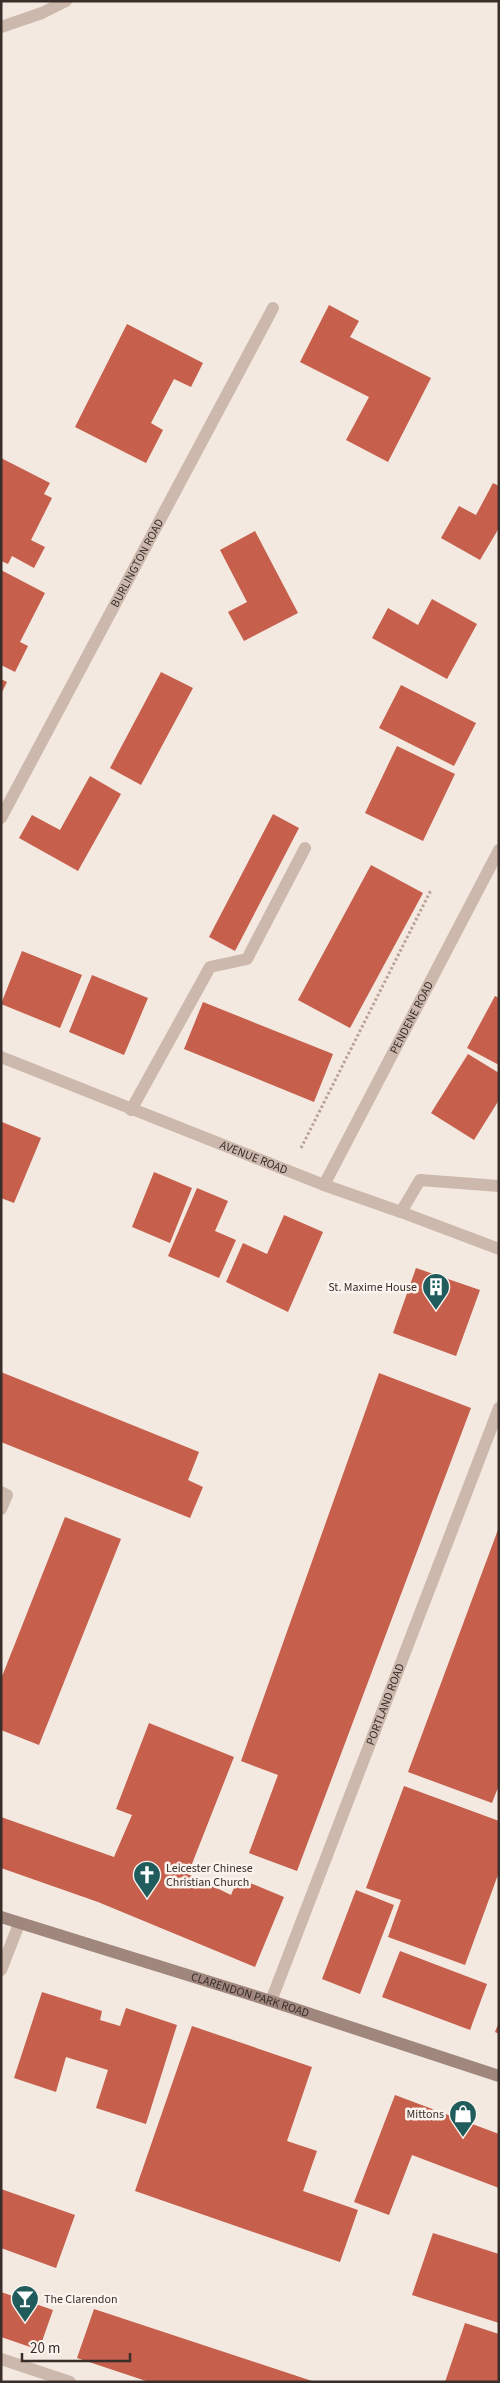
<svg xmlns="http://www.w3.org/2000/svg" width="500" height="2383" viewBox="0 0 500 2383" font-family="'Source Sans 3',sans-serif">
  <rect width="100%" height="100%" fill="#f3e9e0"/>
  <g fill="#c65f4b">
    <path d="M 329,305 L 359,321 L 350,337 L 431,378 L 388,462 L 346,440 L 369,397 L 300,362 Z"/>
    <path d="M 127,324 L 203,363 L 191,387 L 174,379 L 151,423 L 163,430 L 146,463 L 75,427 Z"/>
    <path d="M 1,458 L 50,483 L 44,494 L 52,498 L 31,540 L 45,547 L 34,568 L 12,556 L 8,564 L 1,561 Z"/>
    <path d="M 493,483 L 499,486 L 499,528 L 480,560 L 441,538 L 459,506 L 476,515 Z"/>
    <path d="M 255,531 L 298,613 L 244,641 L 228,612 L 247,602 L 220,550 Z"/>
    <path d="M 1,570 L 45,593 L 20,642 L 28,646 L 15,672 L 1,665 Z"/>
    <path d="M 432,599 L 477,624 L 447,679 L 372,638 L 388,608 L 418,625 Z"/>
    <path d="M 161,672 L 193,688 L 141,785 L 110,768 Z"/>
    <path d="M 1,679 L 7,682 L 1,694 Z"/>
    <path d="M 401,685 L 476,723 L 454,766 L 379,728 Z"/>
    <path d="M 397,746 L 455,774 L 423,841 L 365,813 Z"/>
    <path d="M 90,776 L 121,794 L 78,871 L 19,838 L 32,815 L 60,830 Z"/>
    <path d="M 273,814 L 299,828 L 235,951 L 209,937 Z"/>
    <path d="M 371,865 L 423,893 L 350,1028 L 298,1000 Z"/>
    <path d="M 22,951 L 82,975 L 60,1028 L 1,1004 Z"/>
    <path d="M 92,975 L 148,998 L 124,1055 L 69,1032 Z"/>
    <path d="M 495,996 L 499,998 L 499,1065 L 467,1048 Z"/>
    <path d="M 203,1002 L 333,1054 L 314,1102 L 184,1049 Z"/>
    <path d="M 468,1054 L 499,1073 L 499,1100 L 474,1140 L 431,1113 Z"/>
    <path d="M 2,1122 L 41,1138 L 14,1203 L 1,1198 Z"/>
    <path d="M 154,1172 L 192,1188 L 170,1243 L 132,1227 Z"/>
    <path d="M 197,1188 L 228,1201 L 215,1231 L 236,1240 L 219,1278 L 168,1256 Z"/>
    <path d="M 284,1215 L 323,1232 L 288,1312 L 226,1282 L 243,1243 L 267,1254 Z"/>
    <path d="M 416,1268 L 480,1290 L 456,1356 L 393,1333 Z"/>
    <path d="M 1,1372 L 199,1452 L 188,1480 L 203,1487 L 190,1518 L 1,1442 Z"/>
    <path d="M 379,1373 L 471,1408 L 297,1871 L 249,1853 L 278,1775 L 241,1761 Z"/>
    <path d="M 65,1517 L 121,1539 L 39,1745 L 1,1730 L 1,1679 Z"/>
    <path d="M 499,1527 L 499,1785 L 492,1803 L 408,1772 Z"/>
    <path d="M 149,1723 L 234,1757 L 188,1874 L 231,1895 L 238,1878 L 284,1897 L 255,1967 L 98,1902 L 1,1868 L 1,1817 L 114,1857 L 132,1815 L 116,1809 Z"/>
    <path d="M 404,1786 L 499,1821 L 499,1872 L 465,1965 L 388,1937 L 401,1900 L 366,1888 Z"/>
    <path d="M 356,1890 L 394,1905 L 360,1994 L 322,1979 Z"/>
    <path d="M 400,1951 L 487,1984 L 470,2030 L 382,1997 Z"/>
    <path d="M 42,1992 L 102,2011 L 100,2020 L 120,2026 L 126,2008 L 177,2025 L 146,2124 L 96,2108 L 108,2070 L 66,2057 L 56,2092 L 14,2078 Z"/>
    <path d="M 499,2022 L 499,2034 L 495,2032 Z"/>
    <path d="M 192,2026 L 312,2067 L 287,2141 L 317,2151 L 303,2191 L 358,2210 L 340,2262 L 135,2191 Z"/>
    <path d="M 395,2095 L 499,2134 L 499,2188 L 412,2155 L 389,2215 L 354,2202 Z"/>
    <path d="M 1,2189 L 75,2215 L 56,2268 L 1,2248 Z"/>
    <path d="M 433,2233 L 499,2254 L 499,2323 L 412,2295 Z"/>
    <path d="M 1,2292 L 53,2310 L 39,2350 L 1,2337 Z"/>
    <path d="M 94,2309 L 312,2381 L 312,2382 L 149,2382 L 77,2358 Z"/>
    <path d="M 465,2323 L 499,2334 L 499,2382 L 445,2382 Z"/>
  </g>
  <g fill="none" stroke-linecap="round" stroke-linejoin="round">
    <path stroke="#b8a296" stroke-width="3" stroke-dasharray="2.5 2.5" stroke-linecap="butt" d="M 301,1148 L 431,890"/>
    <path stroke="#ccb8ac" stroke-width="12" d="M 131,1110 L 210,967 L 247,959 L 305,848"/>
    <g stroke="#ccb8ac" stroke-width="12">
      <path d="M 1,27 L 42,13 L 66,1"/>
      <path id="s1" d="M 1,818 L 273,308"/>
      <path id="s2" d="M 1,1057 L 324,1185 L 401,1212 L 420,1180 L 499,1186"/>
      <path id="s3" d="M 324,1185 L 499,850"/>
      <path d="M 401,1212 L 499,1249"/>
      <path d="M 1,1492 L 7,1495 L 1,1509"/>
      <path d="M 1,1970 L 19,1924"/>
      <path id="s4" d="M 271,2001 L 499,1408"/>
      <path d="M 1,2359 L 70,2382"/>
    </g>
    <path stroke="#a0877d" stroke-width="12" id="s5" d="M 1,1917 L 271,2001 L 499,2076"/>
  </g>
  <defs>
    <symbol id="building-pin" viewBox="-11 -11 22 30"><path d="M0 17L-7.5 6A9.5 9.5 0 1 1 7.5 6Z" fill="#1f5c5b" stroke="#fbf3ed"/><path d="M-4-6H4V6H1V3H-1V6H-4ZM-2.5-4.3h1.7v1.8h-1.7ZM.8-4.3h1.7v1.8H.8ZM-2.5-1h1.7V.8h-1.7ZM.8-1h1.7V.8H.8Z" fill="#fff"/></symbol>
    <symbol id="church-pin" viewBox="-11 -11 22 30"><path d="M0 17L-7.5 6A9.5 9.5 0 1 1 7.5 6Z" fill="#1f5c5b" stroke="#fbf3ed"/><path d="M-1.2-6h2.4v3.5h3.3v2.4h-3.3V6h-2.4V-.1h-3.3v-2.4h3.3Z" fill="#fff"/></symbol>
    <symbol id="shop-pin" viewBox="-11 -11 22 30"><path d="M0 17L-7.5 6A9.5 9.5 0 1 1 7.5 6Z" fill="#1f5c5b" stroke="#fbf3ed"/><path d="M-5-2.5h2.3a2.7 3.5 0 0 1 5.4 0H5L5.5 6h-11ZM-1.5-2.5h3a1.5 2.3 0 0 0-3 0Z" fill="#fff"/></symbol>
    <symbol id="bar-pin" viewBox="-11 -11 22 30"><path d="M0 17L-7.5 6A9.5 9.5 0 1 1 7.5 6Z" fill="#1f5c5b" stroke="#fbf3ed"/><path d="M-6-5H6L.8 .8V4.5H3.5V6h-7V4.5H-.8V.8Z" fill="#fff"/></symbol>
  </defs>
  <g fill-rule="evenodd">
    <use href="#building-pin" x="420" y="1271" width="32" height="43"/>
    <use href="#church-pin" x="131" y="1859" width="32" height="43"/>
    <use href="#shop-pin" x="447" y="2098" width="32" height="43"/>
    <use href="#bar-pin" x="9" y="2283" width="32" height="43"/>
  </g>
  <g text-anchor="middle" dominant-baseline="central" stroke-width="5" stroke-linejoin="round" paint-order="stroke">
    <g font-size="12" fill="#3a2e2b" stroke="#fbf3ed">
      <text stroke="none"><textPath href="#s1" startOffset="289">BURLINGTON ROAD</textPath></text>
      <text stroke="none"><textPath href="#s3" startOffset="189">PENDENE ROAD</textPath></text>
      <text stroke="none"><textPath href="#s2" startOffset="272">AVENUE ROAD</textPath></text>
      <text stroke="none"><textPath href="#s4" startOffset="318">PORTLAND ROAD</textPath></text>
      <text stroke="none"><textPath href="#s5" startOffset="261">CLARENDON PARK ROAD</textPath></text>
    </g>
    <g font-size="12" fill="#3a2e2b" stroke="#fbf3ed" text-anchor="end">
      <text x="417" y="1287">St. Maxime House</text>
      <text x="166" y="1868" text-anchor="start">Leicester Chinese<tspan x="166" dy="14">Christian Church</tspan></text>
      <text x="444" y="2114">Mittons</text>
      <text x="44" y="2299" text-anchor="start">The Clarendon</text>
    </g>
  </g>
  <rect width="500" height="2383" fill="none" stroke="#3a2e2b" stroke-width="5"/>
  <path d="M22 2353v8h108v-8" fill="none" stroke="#3a2e2b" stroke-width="2.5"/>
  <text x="30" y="2353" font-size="15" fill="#3a2e2b" stroke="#fbf3ed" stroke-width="4" paint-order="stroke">20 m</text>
</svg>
